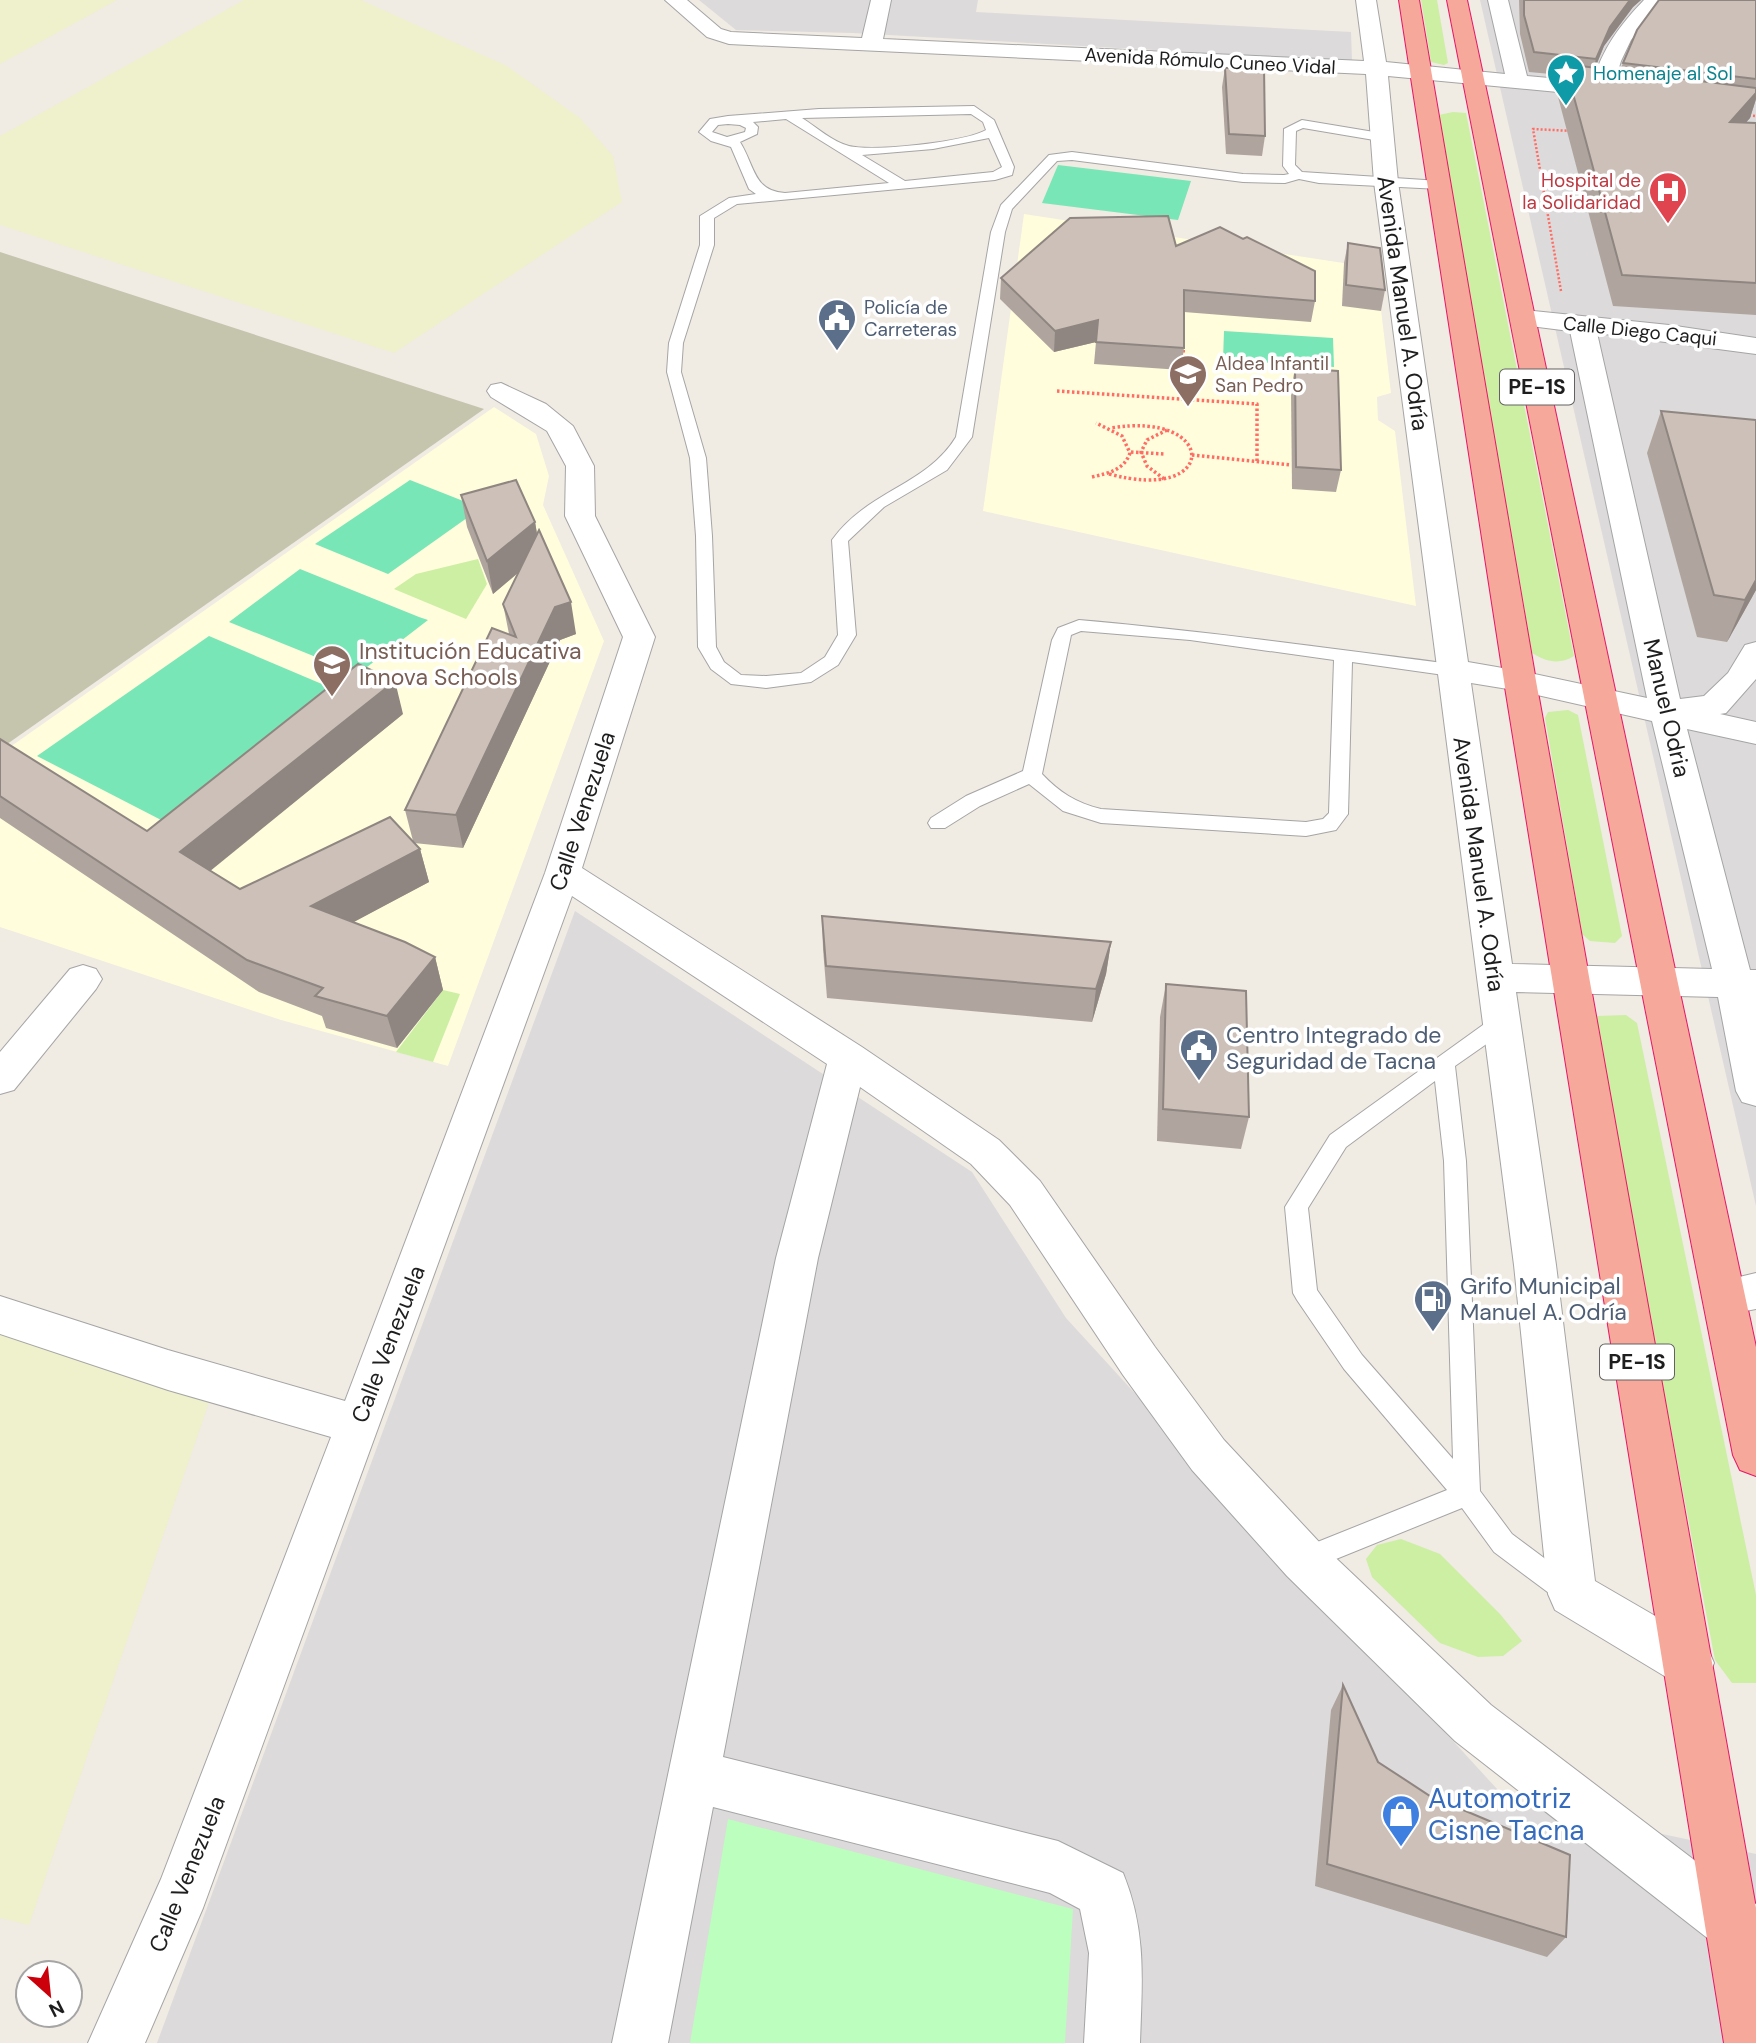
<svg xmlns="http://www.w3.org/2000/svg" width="1756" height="2043" viewBox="0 0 1756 2043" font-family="'DM Sans',sans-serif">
  <rect width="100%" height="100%" fill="#f0ebe3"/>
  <g fill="#dcdadb">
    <path d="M 699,0 L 978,0 L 976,12 L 1351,32 L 1352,61 L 853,33 L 736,30 Z"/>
    <path d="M 1480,0 L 1756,0 L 1756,1206 Z"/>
    <path d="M 575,911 L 972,1172 L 1066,1318 L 1508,1801 L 1756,1854 L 1756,2043 L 157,2043 Z"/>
  </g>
  <g fill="#fffddc">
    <path d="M 1024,214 L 1376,268 L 1391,393 L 1377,397 L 1378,420 L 1395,431 L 1416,606 L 983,511 Z"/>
    <path d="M 494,407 L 536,434 L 549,476 L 543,505 L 604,641 L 448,1066 L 281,1020 L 0,927 L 0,754 Z"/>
  </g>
  <path fill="#c5c4ad" d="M 0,252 L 484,409 L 0,749 Z"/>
  <g fill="#eff0cc">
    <path d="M 0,0 L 117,0 L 0,64 Z"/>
    <path d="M 244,0 L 361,0 L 507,66 L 580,118 L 613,156 L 622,202 L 394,353 L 0,225 L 0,136 Z"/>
    <path d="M 0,1322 L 213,1391 L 29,1925 L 0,1918 Z"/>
  </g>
  <g fill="#ccefa4">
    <path d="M 1421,0 L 1437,0 L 1448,63 L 1444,65 L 1431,62 Z"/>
    <path d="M 1453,112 L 1466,113 L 1574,656 C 1559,665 1547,662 1532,653 L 1439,115 Z"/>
    <path d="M 478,559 L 487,584 L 466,619 L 394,589 L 416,574 Z"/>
    <path d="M 1568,710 L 1578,715 L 1622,936 L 1615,943 L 1590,941 L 1582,934 L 1545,718 L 1548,712 Z"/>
    <path d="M 443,990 L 460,994 L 433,1062 L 396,1052 Z"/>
    <path d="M 1626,1015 L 1637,1023 L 1756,1595 L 1756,1683 L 1732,1683 L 1715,1660 L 1593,1020 L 1597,1016 Z"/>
    <path d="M 1401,1539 L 1440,1554 L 1500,1614 L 1522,1641 L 1503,1656 L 1478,1657 L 1440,1643 L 1372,1577 L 1366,1559 L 1377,1545 Z"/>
  </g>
  <path fill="#bbfebd" d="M 728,1819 L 1073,1909 L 1065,2043 L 690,2043 Z"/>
  <g fill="#79e6b7">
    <path d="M 1058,165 L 1191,181 L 1178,220 L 1042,203 Z"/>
    <path d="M 1224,331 L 1333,338 L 1334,367 L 1223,360 Z"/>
    <path d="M 410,480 L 481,508 L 388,574 L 315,544 Z"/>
    <path d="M 300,569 L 419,617 L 428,620 L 358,674 L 229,622 Z"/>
    <path d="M 209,636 L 336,690 L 165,822 L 37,756 Z"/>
  </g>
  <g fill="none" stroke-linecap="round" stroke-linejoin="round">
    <defs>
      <g id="service">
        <path d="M 974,106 L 994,120 L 1014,167 L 1012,175 L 995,180 L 737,204 L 714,218 L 714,245 L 683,343 L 681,372 L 706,458 L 712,536 L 716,647 L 724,662 L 741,675 L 766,676 L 801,673 L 825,657 L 838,635 L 832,540 C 868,490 926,486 956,437 L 991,232 L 1001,205 L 1049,155 L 1072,152 L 1243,174 L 1284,175 L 1289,174 L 1283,166 L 1284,129 L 1302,120 L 1380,133 L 1386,137 L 1380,141 L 1303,128 L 1296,131 L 1295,165 L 1302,172 L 1440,181 L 1446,185 L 1440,189 L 1319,183 L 1299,179 L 1285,183 L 1243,182 L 1072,160 L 1057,161 L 1012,209 L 1005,232 L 972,437 L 947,470 L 884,507 L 848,541 L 856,635 L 838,665 L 811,682 L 766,688 L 731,684 L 711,669 L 698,647 L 696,536 L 690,458 L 667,372 L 669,343 L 700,245 L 700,216 L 729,198 L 756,194 L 749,189 L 731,147 L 711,141 L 699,132 L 710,119 L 728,116 L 819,109 ZM 971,114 L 983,122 L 986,130 C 965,142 873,152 849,146 C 833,142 816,127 802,118 ZM 786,119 L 889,183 L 785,193 C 753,191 755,166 740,142 L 757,134 L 758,127 L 753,122 ZM 728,124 L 740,125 L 746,128 L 745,132 L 727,137 L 712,132 L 718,125 ZM 989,138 L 1002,167 L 993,172 L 905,181 L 862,155 L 933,149 Z"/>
        <path d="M 1079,620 C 1204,631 1327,648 1451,664 L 1460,670 L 1451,676 L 1352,662 L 1348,814 L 1336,830 L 1306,836 L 1101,823 L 1063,811 L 1029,784 L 980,806 L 945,828 L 931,828 L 928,823 L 931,818 L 966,796 L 1023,771 L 1052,640 L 1058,628 ZM 1081,631 L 1190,640 L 1334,660 L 1329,813 L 1323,819 L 1306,822 L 1101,809 C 1076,803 1059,792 1042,774 L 1070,640 L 1071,635 Z"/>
        <path d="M 1501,1015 L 1508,1017 L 1512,1023 L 1508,1029 L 1455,1066 L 1466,1161 L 1480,1491 L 1512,1534 L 1579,1584 L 1583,1593 L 1579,1602 L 1570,1606 L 1561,1602 L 1494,1552 L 1462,1508 L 1304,1572 L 1295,1569 L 1291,1560 L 1295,1551 L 1447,1490 L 1344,1369 L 1297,1300 L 1293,1293 L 1285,1207 L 1330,1135 L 1494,1017 ZM 1435,1081 L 1444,1161 L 1453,1459 L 1362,1355 L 1317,1290 L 1308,1208 L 1346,1147 Z"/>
      </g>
      <g id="minor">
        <path d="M 665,0 L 687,0 L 721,29 L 731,32 L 862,38 L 871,0 L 891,0 L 883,39 L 1364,61 L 1356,0 L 1376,0 L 1386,62 L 1505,74 L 1488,0 L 1508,0 L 1527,76 L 1593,82 C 1602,49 1620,25 1644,0 L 1665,0 L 1631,40 L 1621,61 L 1614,84 L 1621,90 L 1618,95 L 1610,97 L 1388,76 L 1398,182 L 1468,662 L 1520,671 L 1647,698 L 1570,331 L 1514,324 L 1510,318 L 1514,312 L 1523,310 L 1669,325 L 1756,338 L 1756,354 L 1597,333 L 1680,699 L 1704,696 L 1728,673 L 1745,645 L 1756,642 L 1756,679 L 1726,713 L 1720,714 L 1756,722 L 1756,744 L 1687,729 L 1750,970 L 1756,970 L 1756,1106 L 1742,1102 L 1736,1091 L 1718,997 L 1516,992 L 1556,1265 L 1595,1581 L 1707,1646 L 1714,1663 L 1707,1680 L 1689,1687 L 1671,1680 L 1555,1610 L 1548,1594 L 1514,1265 L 1438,674 L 1435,670 L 1437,667 L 1374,182 L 1366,74 L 729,44 L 707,37 ZM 1471,683 L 1520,691 L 1652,721 L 1712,969 L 1512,964 Z"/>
        <path d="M 501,383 L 546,404 L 573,426 L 594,466 L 595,516 L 655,637 L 582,868 L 862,1047 L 999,1140 L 1040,1181 L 1155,1347 L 1224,1440 L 1321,1544 L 1491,1705 L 1748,1901 L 1756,1904 L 1756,1958 L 1715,1944 L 1455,1741 L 1287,1576 L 1192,1470 L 1123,1375 L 1010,1205 L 971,1164 L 860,1087 L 818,1258 L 723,1757 L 1058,1841 L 1123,1873 C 1147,1932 1142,1981 1140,2043 L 1084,2043 L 1089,1953 L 1080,1909 L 1050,1893 L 713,1807 L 668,2043 L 612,2043 L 776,1258 L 827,1064 L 572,896 L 203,1908 L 145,2043 L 88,2043 L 161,1879 L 331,1437 L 168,1390 L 0,1334 L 0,1296 L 168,1350 L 345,1401 L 545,873 L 623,637 L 565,516 L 566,466 L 547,431 L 491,397 L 487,391 L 491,385 Z"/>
        <path d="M 83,965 L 96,969 L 102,979 L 96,989 L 14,1090 L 0,1094 L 0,1052 L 70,969 Z"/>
        <path d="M 1756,1273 L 1756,1309 L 1725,1315 L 1710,1310 L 1703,1297 L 1710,1284 Z"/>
      </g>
      <g id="trunk">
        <path d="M 1399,0 L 1419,0 L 1536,681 L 1756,1908 L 1756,2043 L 1724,2043 L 1504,681 Z"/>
        <path d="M 1447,0 L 1467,0 L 1756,1347 L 1756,1476 L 1740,1470 L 1733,1455 Z"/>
      </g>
    </defs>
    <use href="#service" stroke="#a5a5a5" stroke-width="2"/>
    <use href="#minor" stroke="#a5a5a5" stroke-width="2"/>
    <use href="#trunk" stroke="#e81567" stroke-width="2"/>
    <g stroke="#ff6d64" stroke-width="2.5" stroke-dasharray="2 2" stroke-linecap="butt">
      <path d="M 1745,115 L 1756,116"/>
      <path d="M 1561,291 L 1533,129 L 1573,131"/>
      <path d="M 1182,309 L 1183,337"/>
    </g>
    <g stroke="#ff6d64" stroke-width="3.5" stroke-dasharray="2.5 2.5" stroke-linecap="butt">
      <path d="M 1183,335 L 1184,399"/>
      <path d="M 1057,391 L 1257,404 L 1257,462"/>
      <path d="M 1131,452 L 1164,454"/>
      <path d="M 1192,455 L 1291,465"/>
      <path d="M 1109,474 C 1220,504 1218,410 1111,428"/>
      <path d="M 1092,477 C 1109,473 1124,470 1130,453 L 1122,436 L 1096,423"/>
      <path d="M 1164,479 L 1147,466 L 1141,452 L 1147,440 L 1167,430"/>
    </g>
    <use href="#service" fill="#fff" fill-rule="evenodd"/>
    <use href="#minor" fill="#fff" fill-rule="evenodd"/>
    <use href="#trunk" fill="#f6a89a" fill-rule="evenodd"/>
  </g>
  <g fill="#afa59e">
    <path d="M 1519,0 L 1641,0 L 1633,7 L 1604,46 L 1595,68 L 1620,71 L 1623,63 L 1756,0 L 1756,99 L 1750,118 L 1745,123 L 1756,123 L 1756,315 L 1613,306 L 1557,93 L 1562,75 L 1529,72 L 1520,34 Z"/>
    <path d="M 1225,68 L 1265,136 L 1262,156 L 1226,154 L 1222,87 Z"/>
    <path d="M 1348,243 L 1385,290 L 1381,311 L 1342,306 L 1344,263 Z"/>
    <path d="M 1176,246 L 1315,301 L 1311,322 L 1184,312 L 1184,348 L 1181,370 L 1094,364 L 1096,342 L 1054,352 L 1000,299 L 1001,278 Z"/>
    <path d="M 1295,368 L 1341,470 L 1336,492 L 1292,489 L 1291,390 Z"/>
    <path d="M 1661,411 L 1756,420 L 1756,590 L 1727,642 L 1697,637 L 1647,453 Z"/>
    <path d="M 461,495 L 535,522 L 537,533 L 576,634 L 560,640 L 463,848 L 414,843 L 420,849 L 429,882 L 353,922 L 435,957 L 443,990 L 397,1048 L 326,1028 L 322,1016 L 259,992 L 0,818 L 0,739 L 147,831 L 403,714 L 210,870 L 240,889 L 413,841 L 405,810 L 509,634 L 503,604 L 518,573 L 493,594 L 467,527 Z"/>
    <path d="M 822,916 L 1111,942 L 1106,974 L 1092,1022 L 827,998 L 823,949 Z"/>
    <path d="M 1166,984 L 1249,1117 L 1241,1149 L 1157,1141 L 1160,1017 Z"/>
    <path d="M 1343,1685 L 1378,1762 L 1430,1796 L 1566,1937 L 1547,1957 L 1315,1886 L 1331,1710 Z"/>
  </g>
  <g fill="#8f8681">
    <path d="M 1630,0 L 1641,0 L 1633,7 L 1604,46 L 1591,78 L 1596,59 L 1610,27 Z"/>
    <path d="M 1756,93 L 1756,99 L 1750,118 L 1720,152 L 1730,122 Z"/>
    <path d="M 1098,320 L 1096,342 L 1054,352 L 1055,331 Z"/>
    <path d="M 535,522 L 540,554 L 493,594 L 487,561 Z"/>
    <path d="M 1756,580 L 1756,590 L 1727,642 L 1745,600 Z"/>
    <path d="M 571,602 L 576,634 L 560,640 L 463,848 L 456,815 L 555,607 Z"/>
    <path d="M 395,681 L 403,714 L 193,885 L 180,852 Z"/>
    <path d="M 420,849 L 429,882 L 322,939 L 311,906 Z"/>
    <path d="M 1111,942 L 1106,974 L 1092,1022 L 1096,989 Z"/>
    <path d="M 435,957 L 443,990 L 397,1048 L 387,1016 Z"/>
  </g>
  <g fill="#ccc0b8" stroke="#8f8681" stroke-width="2">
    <path d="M 1524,0 L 1630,0 L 1610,27 L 1596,59 L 1534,52 L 1524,15 Z"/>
    <path d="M 1659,0 L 1756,0 L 1756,79 L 1623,63 L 1637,30 Z"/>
    <path d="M 1565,64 L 1756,88 L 1756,93 L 1730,122 L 1756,123 L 1756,283 L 1622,275 Z"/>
    <path d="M 1264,67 L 1265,136 L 1229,134 L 1225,68 Z"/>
    <path d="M 1168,216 L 1176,246 L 1220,227 L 1243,239 L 1247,237 L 1315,271 L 1315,301 L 1184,290 L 1184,348 L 1096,342 L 1098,320 L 1055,331 L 1001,278 L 1070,218 Z"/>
    <path d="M 1348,243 L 1380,248 L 1385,290 L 1346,285 Z"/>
    <path d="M 1295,368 L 1338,371 L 1341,470 L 1296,467 Z"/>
    <path d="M 1661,411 L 1756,420 L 1756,580 L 1745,600 L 1714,595 Z"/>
    <path d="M 516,480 L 535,522 L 487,561 L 461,495 Z"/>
    <path d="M 539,530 L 571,602 L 555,607 L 456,815 L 405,810 L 492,628 L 516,637 L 503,604 Z"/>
    <path d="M 358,664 L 395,681 L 180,852 L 240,889 L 390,817 L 420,849 L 311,906 L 405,942 L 435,957 L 387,1016 L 315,996 L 323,988 L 247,960 L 0,796 L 0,739 L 147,831 Z"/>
    <path d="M 822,916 L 1111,942 L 1096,989 L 826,966 Z"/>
    <path d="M 1166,984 L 1246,991 L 1249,1117 L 1163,1109 Z"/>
    <path d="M 1343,1685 L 1378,1762 L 1430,1796 L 1570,1855 L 1566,1937 L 1327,1864 Z"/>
  </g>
  <defs>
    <symbol id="sight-pin" viewBox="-11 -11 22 30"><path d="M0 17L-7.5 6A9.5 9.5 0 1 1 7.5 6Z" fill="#0f9aa8" stroke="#fff"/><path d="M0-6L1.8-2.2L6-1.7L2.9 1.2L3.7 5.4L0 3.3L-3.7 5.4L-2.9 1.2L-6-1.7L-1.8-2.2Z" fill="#fff"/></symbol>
    <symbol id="hospital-pin" viewBox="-11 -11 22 30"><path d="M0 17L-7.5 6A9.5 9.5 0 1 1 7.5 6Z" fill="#e0444e" stroke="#fff"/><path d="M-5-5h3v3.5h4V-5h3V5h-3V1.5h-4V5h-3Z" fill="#fff"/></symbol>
    <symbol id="civic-pin" viewBox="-11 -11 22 30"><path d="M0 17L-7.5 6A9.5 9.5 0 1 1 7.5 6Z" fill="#5c6f8a" stroke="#fff"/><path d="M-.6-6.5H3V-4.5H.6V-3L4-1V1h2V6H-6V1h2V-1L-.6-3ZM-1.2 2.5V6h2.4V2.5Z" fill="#fff"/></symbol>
    <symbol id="school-pin" viewBox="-11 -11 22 30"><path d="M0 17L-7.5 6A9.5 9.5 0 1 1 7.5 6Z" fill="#8d6e63" stroke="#fff"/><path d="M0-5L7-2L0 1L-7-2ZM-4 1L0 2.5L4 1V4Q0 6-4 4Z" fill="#fff"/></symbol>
    <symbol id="fuel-pin" viewBox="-11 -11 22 30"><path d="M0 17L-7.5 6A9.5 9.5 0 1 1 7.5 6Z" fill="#5c6f8a" stroke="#fff"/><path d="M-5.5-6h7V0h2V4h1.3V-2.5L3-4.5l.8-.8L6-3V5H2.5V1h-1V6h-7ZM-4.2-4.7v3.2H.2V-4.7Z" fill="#fff"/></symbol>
    <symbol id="shop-pin" viewBox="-11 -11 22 30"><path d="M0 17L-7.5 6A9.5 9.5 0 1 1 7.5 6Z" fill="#3f7fe0" stroke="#fff"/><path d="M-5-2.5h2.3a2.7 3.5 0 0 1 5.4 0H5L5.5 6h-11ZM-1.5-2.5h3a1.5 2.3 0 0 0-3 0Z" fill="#fff"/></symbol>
  </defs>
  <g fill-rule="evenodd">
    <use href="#sight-pin" x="1544" y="51" width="44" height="60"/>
    <use href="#hospital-pin" x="1646" y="169" width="44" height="60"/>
    <use href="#civic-pin" x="815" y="296" width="44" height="60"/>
    <use href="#school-pin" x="1166" y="352" width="44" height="60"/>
    <use href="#school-pin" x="310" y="642" width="44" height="60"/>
    <use href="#civic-pin" x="1177" y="1026" width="44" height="60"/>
    <use href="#fuel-pin" x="1411" y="1277" width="44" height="60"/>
    <use href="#shop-pin" x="1379" y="1792" width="44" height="60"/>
  </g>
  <g text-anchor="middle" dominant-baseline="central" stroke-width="7" stroke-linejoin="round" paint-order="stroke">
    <g font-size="19" fill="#1e1e1e" stroke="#fff">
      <text transform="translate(1210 61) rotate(3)">Avenida Rómulo Cuneo Vidal</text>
      <text transform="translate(1640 331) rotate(6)">Calle Diego Caqui</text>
    </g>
    <g font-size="19" fill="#0d838f" stroke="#fff" text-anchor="start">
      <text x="1593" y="73">Homenaje al Sol</text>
    </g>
    <g font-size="19" fill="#be3a42" stroke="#fff" text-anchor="end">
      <text x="1641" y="180">Hospital de<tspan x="1641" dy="22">la Solidaridad</tspan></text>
    </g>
    <g font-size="19" fill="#4e5e75" stroke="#fff" text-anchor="start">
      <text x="864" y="307">Policía de<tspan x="864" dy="22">Carreteras</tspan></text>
    </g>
    <g font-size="19" fill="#785e54" stroke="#fff" text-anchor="start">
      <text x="1215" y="363">Aldea Infantil<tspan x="1215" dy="22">San Pedro</tspan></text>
    </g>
    <g fill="#fff" stroke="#626262" stroke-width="2">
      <rect x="1500" y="369.5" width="74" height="35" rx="5"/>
      <rect x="1600" y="1344.5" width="74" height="35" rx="5"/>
    </g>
    <g font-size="21" font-weight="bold" fill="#1e1e1e">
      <text x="1537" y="387">PE-1S</text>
      <text x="1637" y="1362">PE-1S</text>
    </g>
    <g font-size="23" fill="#1e1e1e" stroke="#fff">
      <text transform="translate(1403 303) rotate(82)">Avenida Manuel A. Odría</text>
      <text transform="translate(1667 708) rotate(77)">Manuel Odria</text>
      <text transform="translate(582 811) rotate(-72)">Calle Venezuela</text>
      <text transform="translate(1479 864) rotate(82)">Avenida Manuel A. Odría</text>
      <text transform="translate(388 1344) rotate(-69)">Calle Venezuela</text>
      <text transform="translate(187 1874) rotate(-68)">Calle Venezuela</text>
    </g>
    <g font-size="23" fill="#785e54" stroke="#fff" text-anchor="start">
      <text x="359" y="651">Institución Educativa<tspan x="359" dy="26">Innova Schools</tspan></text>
    </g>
    <g font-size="23" fill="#4e5e75" stroke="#fff" text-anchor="start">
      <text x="1226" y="1035">Centro Integrado de<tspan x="1226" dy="26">Seguridad de Tacna</tspan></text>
      <text x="1460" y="1286">Grifo Municipal<tspan x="1460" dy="26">Manuel A. Odría</tspan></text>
    </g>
    <g font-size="28" fill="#366cbe" stroke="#fff" text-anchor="start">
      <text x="1428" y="1798">Automotriz<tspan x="1428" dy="32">Cisne Tacna</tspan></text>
    </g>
  </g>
  <g transform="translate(49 1994) rotate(153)"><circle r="33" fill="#ffffff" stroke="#a5a5a5" stroke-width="2"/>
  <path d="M0-5L12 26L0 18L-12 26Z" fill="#cb000a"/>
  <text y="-10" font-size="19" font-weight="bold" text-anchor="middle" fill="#1e1e1e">N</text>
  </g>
</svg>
